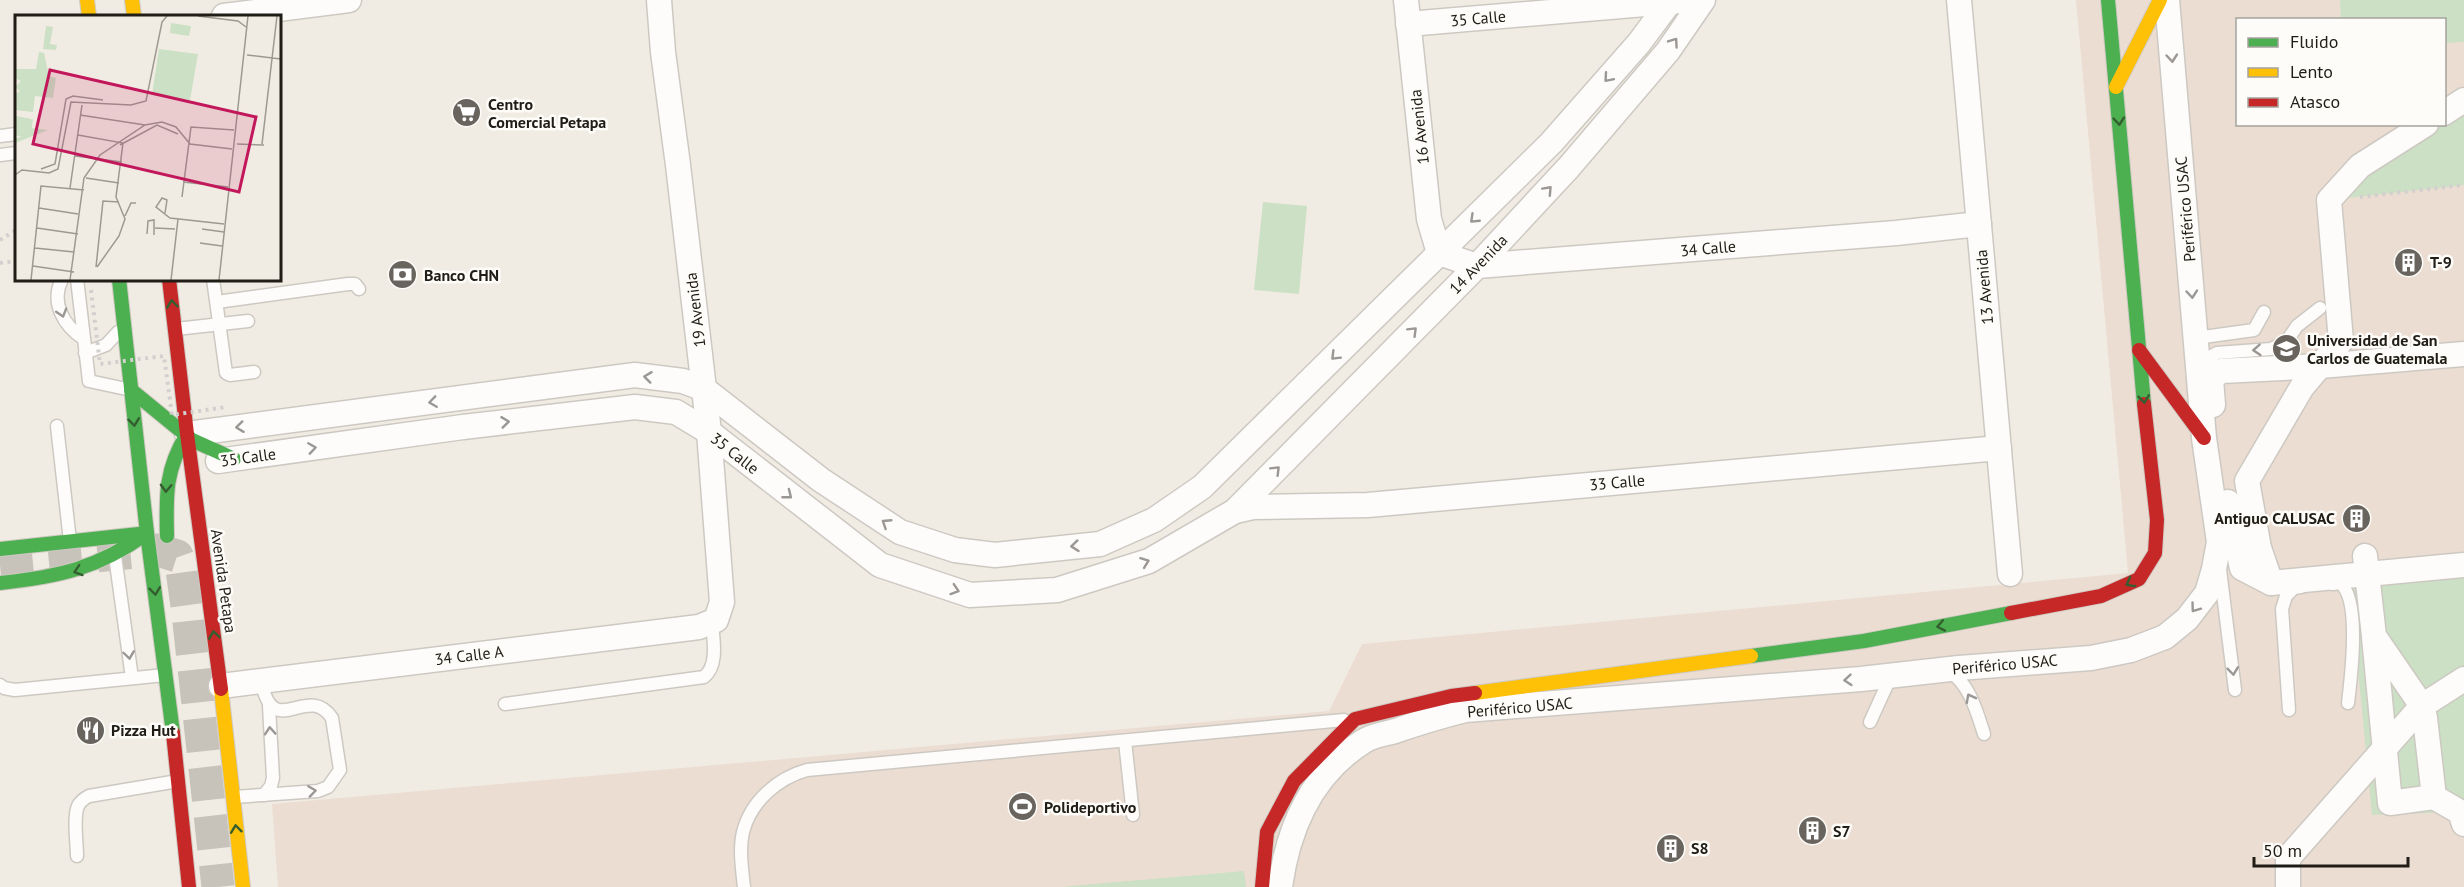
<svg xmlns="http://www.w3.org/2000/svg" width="2464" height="887" viewBox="0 0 2464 887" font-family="'PT Sans',sans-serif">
  <rect width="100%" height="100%" fill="#f1ece3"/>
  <path fill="#ecddd2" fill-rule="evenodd" d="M 2076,0 L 2464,0 L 2464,887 L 278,887 L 272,804 L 1329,711 L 1362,644 L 2128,573 ZM 2238,20 L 2444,20 L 2444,124 L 2238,124 Z"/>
  <g fill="#cbe0c4">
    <path d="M 2340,0 L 2464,0 L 2464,42 L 2445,43 L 2444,20 L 2341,19 Z"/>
    <path d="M 2464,100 L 2464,185 L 2329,200 L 2426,125 L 2444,124 Z"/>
    <path d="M 1263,202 L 1307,206 L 1299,294 L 1254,290 Z"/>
    <path d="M 2464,560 L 2464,824 L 2460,812 L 2372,815 L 2349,576 Z"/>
    <path d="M 1244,871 L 1246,887 L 1060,887 Z"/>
  </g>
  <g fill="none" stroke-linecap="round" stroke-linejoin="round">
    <path stroke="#c7c2ba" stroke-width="33" stroke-dasharray="33 16" stroke-linecap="butt" d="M 0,565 L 158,550 L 177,556 L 182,570 L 188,613 L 218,887"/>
    <defs>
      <g id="lane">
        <path d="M 0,136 L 16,134"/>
        <path d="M 0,155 L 16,153"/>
        <path d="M 62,279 C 50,303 64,326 84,339"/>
        <path d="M 77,279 L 89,381 L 131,390"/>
        <path d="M 213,279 L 226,373 L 230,375 L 254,372"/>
        <path d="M 217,302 L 348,284 L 355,284 L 359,289"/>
        <path d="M 176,329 L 248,321"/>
        <path d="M 2196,338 L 2254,330 L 2264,312"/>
        <path d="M 85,353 L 106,345 L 118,332"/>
        <path d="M 2201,369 L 2210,357 L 2217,353 L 2271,349 L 2286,342 L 2297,326 L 2320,308"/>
        <path d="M 57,426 L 70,541"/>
        <path d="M 115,556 L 132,678"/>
        <path d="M 2220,570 L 2235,690"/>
        <path d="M 2333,584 L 2340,583 C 2361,599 2351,678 2348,703"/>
        <path d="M 1949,671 C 1969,683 1977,712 1984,734"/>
        <path d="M 0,685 L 4,688 L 15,690 L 165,675"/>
        <path d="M 505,704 L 704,677 C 719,665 713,639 712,622"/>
        <path d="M 2289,710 L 2282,609 L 2286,596 L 2294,588 L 2301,587"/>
        <path d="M 1870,722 L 1891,676"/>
        <path d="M 1125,741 L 1133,815"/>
        <path d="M 264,795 L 271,786 L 273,778 L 269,706"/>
        <path d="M 234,797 L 318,791 L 328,787 L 340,770 L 332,718 C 307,681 273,744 261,680"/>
        <path d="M 77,856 C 77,844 73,817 78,806 C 80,802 85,798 89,796 L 178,781"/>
        <path d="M 744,887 C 742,869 739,849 743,832 C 751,801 778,778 807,770 L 1344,720"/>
      </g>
      <g id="street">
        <path d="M 1406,0 L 1429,219 L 1439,253 L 1477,266 L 1896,233 L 1979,224"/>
        <path d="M 1959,0 L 2010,574"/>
        <path d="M 224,16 L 349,0"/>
        <path d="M 1408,24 L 1681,1"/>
        <path d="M 2444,113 L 2464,100"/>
        <path d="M 2426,124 L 2360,166 L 2329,200 L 2341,341 L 2302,387 L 2247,481 L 2259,548 L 2271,583 L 2464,565"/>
        <path d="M 2213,405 L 2211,379 L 2221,371 L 2320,366 L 2464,354"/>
        <path d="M 187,434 L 635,375 L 683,381 L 704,389 L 821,480 L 900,532 L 955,550 L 995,555 L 1100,544 L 1154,520 L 1202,487 L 1551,143 L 1639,43 L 1671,0"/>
        <path d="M 218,461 L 463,427 L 635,407 L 676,412 L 709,432 L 880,565 L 970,595 L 1057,590 L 1149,561 L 1235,511 L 1477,266 L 1569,167 L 1668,51 L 1703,0"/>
        <path d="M 2228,502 L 2242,568 L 2271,583"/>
        <path d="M 1235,511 L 1253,507 L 1368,505 L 1999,448"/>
        <path d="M 2365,556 L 2374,636 L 2422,706 L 2425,718 L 2434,797 L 2460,812 L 2464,824"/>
        <path d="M 2374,637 L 2390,803 L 2434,797"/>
        <path d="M 221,686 L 699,627 L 716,620 L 722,602 L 709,432 L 678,165 L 663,52 L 659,0"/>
        <path d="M 1280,887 C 1288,828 1311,774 1364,741 C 1373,735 1385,734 1395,731 C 1418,723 1441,716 1465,710 L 1861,679 L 1959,668 L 2091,658 L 2131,650 L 2165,637 L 2187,619 L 2207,593 L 2214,569 L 2219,542 L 2204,438 L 2167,0"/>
        <path d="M 2288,887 L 2288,858 L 2422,706 L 2464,679"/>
      </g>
      <g id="fast">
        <path d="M 2108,0 L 2144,404"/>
        <path d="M 119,279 L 147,533 L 173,733"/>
        <path d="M 131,390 L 192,440 L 234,459"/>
        <path d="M 167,536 C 166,495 165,470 187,434"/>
        <path d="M 0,549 L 139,534"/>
        <path d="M 0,583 C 58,577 99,568 147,533"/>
        <path d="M 1751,656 L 1864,641 L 2011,613"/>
      </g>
      <g id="slow">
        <path d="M 87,0 L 89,16"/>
        <path d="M 132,0 L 134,16"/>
        <path d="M 2116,87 L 2160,0"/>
        <path d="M 221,689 L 243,887"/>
        <path d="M 1475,693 L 1751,656"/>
      </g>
      <g id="jam">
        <path d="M 169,279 L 187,434 L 221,689"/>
        <path d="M 2139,350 L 2204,438"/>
        <path d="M 2011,613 L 2101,596 L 2139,579 L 2155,553 L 2157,520 L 2144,404"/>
        <path d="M 173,733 L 189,887"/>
        <path d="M 1262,887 L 1267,832 L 1294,781 L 1355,719 L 1451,696 L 1475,693"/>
      </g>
    </defs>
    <use href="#lane" stroke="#cdc9c2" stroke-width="15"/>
    <use href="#street" stroke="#cdc9c2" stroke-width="27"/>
    <use href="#fast" stroke="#cdc9c2" stroke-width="16"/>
    <use href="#slow" stroke="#cdc9c2" stroke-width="16"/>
    <use href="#jam" stroke="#cdc9c2" stroke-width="16"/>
    <g stroke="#d2d0ce" stroke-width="4" stroke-dasharray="3 4.5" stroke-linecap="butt">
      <path d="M 2360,197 L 2464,185"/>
      <path d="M 0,240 L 16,230"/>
      <path d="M 0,263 L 16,261"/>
    </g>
    <use href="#lane" stroke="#fdfcfb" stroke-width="12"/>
    <use href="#street" stroke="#fdfcfb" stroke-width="24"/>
    <use href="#fast" stroke="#4caf50" stroke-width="14"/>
    <use href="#slow" stroke="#ffc107" stroke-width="14"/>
    <use href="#jam" stroke="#c62828" stroke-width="14"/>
    <path stroke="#d2d0ce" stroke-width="4" stroke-dasharray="3 4.5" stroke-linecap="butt" d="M 91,290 L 100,364 L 164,356 L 172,415 L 226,407"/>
  </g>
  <defs><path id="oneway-chevron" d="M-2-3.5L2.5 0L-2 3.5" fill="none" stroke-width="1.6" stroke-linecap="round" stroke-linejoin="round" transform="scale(1.5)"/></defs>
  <g stroke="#9a9794">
    <use href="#oneway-chevron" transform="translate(1674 42) rotate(-55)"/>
    <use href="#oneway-chevron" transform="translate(2172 58) rotate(85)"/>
    <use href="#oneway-chevron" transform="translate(1608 78) rotate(131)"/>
    <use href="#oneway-chevron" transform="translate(1548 190) rotate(-47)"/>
    <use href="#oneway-chevron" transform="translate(1474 219) rotate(136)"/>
    <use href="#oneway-chevron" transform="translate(2192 294) rotate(85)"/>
    <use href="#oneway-chevron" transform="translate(62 313) rotate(73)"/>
    <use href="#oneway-chevron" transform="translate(1413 331) rotate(-45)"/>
    <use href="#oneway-chevron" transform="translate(2257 350) rotate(176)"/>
    <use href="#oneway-chevron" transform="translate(1335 356) rotate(135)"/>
    <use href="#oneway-chevron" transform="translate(648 377) rotate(-173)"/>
    <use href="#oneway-chevron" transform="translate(433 402) rotate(172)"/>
    <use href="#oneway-chevron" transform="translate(505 422) rotate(-7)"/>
    <use href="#oneway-chevron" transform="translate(240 427) rotate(173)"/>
    <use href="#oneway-chevron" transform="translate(312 448) rotate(-8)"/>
    <use href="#oneway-chevron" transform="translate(1276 470) rotate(-45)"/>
    <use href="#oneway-chevron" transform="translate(788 495) rotate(38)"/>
    <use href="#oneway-chevron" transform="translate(886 523) rotate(-147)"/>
    <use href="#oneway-chevron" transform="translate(1075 546) rotate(174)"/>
    <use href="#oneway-chevron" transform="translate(1145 562) rotate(-21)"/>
    <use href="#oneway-chevron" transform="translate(955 590) rotate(18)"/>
    <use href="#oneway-chevron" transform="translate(2195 608) rotate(126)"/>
    <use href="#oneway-chevron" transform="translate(129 655) rotate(82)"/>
    <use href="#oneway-chevron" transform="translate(2233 671) rotate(83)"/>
    <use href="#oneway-chevron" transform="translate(1848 680) rotate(175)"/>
    <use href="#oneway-chevron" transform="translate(1970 698) rotate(-118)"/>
    <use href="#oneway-chevron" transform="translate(270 731) rotate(-94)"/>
    <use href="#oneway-chevron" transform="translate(312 791) rotate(-8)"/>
  </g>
  <g stroke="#345e30">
    <use href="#oneway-chevron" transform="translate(2119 121) rotate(85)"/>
    <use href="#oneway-chevron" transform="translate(172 304) rotate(-97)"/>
    <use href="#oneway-chevron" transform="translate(2144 399) rotate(83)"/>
    <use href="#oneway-chevron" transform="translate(134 422) rotate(83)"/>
    <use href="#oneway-chevron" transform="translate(166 488) rotate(92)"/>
    <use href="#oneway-chevron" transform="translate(78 571) rotate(162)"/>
    <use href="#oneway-chevron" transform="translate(2130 583) rotate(151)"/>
    <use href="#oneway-chevron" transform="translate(155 591) rotate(83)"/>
    <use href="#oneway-chevron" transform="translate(1941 626) rotate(169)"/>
    <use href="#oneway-chevron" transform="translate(214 635) rotate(-98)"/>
    <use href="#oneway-chevron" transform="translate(236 829) rotate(-97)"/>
  </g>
  <defs>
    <symbol id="supermarket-disc" viewBox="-11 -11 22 22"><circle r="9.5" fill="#69655e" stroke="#fdfcf8"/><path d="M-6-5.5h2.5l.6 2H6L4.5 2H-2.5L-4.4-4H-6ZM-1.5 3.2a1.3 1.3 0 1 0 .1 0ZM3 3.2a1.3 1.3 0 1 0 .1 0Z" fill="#fff"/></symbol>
    <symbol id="building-disc" viewBox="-11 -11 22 22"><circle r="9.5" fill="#69655e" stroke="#fdfcf8"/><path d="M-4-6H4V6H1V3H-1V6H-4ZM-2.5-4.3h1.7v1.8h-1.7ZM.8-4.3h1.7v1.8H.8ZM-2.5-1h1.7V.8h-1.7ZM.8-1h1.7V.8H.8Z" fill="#fff"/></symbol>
    <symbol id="bank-disc" viewBox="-11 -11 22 22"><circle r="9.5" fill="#69655e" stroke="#fdfcf8"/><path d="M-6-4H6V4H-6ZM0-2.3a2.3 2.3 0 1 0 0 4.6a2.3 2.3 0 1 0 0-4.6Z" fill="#fff"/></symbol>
    <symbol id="university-disc" viewBox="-11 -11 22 22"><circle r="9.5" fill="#69655e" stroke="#fdfcf8"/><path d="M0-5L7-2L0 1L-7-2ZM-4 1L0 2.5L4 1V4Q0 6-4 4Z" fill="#fff"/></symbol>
    <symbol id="restaurant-disc" viewBox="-11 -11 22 22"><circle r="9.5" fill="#69655e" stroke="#fdfcf8"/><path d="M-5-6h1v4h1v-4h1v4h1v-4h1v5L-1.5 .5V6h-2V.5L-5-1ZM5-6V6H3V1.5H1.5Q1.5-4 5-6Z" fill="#fff"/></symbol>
    <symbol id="stadium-disc" viewBox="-11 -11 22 22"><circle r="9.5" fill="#69655e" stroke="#fdfcf8"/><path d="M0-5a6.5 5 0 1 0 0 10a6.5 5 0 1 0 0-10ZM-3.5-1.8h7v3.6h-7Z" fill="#fff"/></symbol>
  </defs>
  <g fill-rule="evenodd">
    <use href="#supermarket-disc" x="450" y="96" width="33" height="33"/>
    <use href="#building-disc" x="2392" y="246" width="33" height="33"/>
    <use href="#bank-disc" x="386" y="258" width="33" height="33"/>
    <use href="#university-disc" x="2270" y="332" width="33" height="33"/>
    <use href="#building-disc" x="2340" y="502" width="33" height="33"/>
    <use href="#restaurant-disc" x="74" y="714" width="33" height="33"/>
    <use href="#stadium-disc" x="1006" y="790" width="33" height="33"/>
    <use href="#building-disc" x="1796" y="814" width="33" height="33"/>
    <use href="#building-disc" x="1654" y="832" width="33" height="33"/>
  </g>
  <g text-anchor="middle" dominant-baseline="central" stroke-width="5" stroke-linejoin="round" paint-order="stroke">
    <g font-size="16" fill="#201c16" stroke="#fdfcf8">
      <text transform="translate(1478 18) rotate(-5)">35 Calle</text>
      <text transform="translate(1419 127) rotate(-96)">16 Avenida</text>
      <text transform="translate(2185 209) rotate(-95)">Periférico USAC</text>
      <text transform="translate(1708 248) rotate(-5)">34 Calle</text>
      <text transform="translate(1478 264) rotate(-46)">14 Avenida</text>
      <text transform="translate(1984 287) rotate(-95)">13 Avenida</text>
      <text transform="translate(695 310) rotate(-97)">19 Avenida</text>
      <text transform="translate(735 453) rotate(38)">35 Calle</text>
      <text transform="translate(248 457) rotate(-8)">35 Calle</text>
      <text transform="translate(1617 482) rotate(-5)">33 Calle</text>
      <text transform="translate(224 581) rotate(82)">Avenida Petapa</text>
      <text transform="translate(469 655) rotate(-7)">34 Calle A</text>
      <text transform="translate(2005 664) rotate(-5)">Periférico USAC</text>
      <text transform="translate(1520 707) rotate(-5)">Periférico USAC</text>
    </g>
    <g font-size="16" font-weight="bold" fill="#201c16" stroke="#fdfcf8" text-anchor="start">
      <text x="488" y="104">Centro<tspan x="488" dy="18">Comercial Petapa</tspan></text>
      <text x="2430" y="262">T-9</text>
      <text x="424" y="275">Banco CHN</text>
      <text x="2307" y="340">Universidad de San<tspan x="2307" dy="18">Carlos de Guatemala</tspan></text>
      <text x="2335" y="518" text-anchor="end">Antiguo CALUSAC</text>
      <text x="111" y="730">Pizza Hut</text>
      <text x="1044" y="807">Polideportivo</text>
      <text x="1833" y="831">S7</text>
      <text x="1691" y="848">S8</text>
    </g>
  </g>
  <g transform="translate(15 15)">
    <rect width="266" height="266" fill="#f1ece3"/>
    <path d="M 156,8 L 176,11 L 174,21 L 155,18 ZM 31,11 L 38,12 L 35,29 L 42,30 L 41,35 L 28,34 ZM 144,34 L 183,39 L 175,85 L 137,80 ZM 24,37 L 29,38 L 34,61 L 41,63 L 38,83 L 20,81 L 18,97 L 0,95 L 0,79 L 5,76 L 0,72 L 6,66 L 0,63 L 0,54 L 21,54 ZM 1,101 L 17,104 L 14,107 L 18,104 L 17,113 L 33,115 L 0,128 L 0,123 L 7,122 L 0,120 Z" fill="#cbe0c4"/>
    <path fill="none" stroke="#9d9991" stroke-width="1.5" d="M 183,1 L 223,6 L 231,12M 232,40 L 266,44M 65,100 L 130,110M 63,120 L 108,128 L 101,182 L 110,204 L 104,221 L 82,252M 222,129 L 249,130M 247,129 L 262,1M 105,130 L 142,110 L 163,119M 60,141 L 107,147M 26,154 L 40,149 L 51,84 L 58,81 L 88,85M 0,160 L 7,155 L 34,158 L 43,154 L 56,87 L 116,90 L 131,86 L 147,7 L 152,1M 71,163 L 104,168M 168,167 L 213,172M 55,173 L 67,90M 167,182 L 176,112 L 219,115M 24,193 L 63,199M 150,198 L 152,185 L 147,183 L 141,192 L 155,203 L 209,209M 110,201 L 116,188 L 121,188M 22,213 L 63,219M 140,213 L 160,214M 187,214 L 209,217M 132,219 L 133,206 L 139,205 L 139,220M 185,228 L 207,231M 20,233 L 59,237M 18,251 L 59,257M 81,252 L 88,186 L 104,187M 16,265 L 26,171 L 69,175M 55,265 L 69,163 L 85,140 L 130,110 L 147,107 L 161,112 L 175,129 L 217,134M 156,265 L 163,204M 204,265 L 233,1"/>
    <path fill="#c2185b" fill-opacity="0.15" stroke="#c2185b" stroke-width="3" d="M 35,55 L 241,102 L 224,177 L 18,129 Z"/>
    <rect width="266" height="266" fill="none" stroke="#201c16" stroke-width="3"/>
  </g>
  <rect x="2236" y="18" width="210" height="108" fill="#fdfcf8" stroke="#a5a29e" stroke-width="1.5"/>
  <rect x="2248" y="38" width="30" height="9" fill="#4caf50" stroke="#a5a29e" stroke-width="1.5"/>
  <text x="2290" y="48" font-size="18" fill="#201c16">Fluido</text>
  <rect x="2248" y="68" width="30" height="9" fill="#ffc107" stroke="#a5a29e" stroke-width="1.5"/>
  <text x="2290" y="78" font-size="18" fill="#201c16">Lento</text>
  <rect x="2248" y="98" width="30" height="9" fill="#c62828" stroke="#a5a29e" stroke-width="1.5"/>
  <text x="2290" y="108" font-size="18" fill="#201c16">Atasco</text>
  <path d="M2254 857v9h154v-9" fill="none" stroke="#201c16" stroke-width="3"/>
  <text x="2263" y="857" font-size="18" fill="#201c16" stroke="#fdfcf8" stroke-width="4.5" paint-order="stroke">50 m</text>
</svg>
